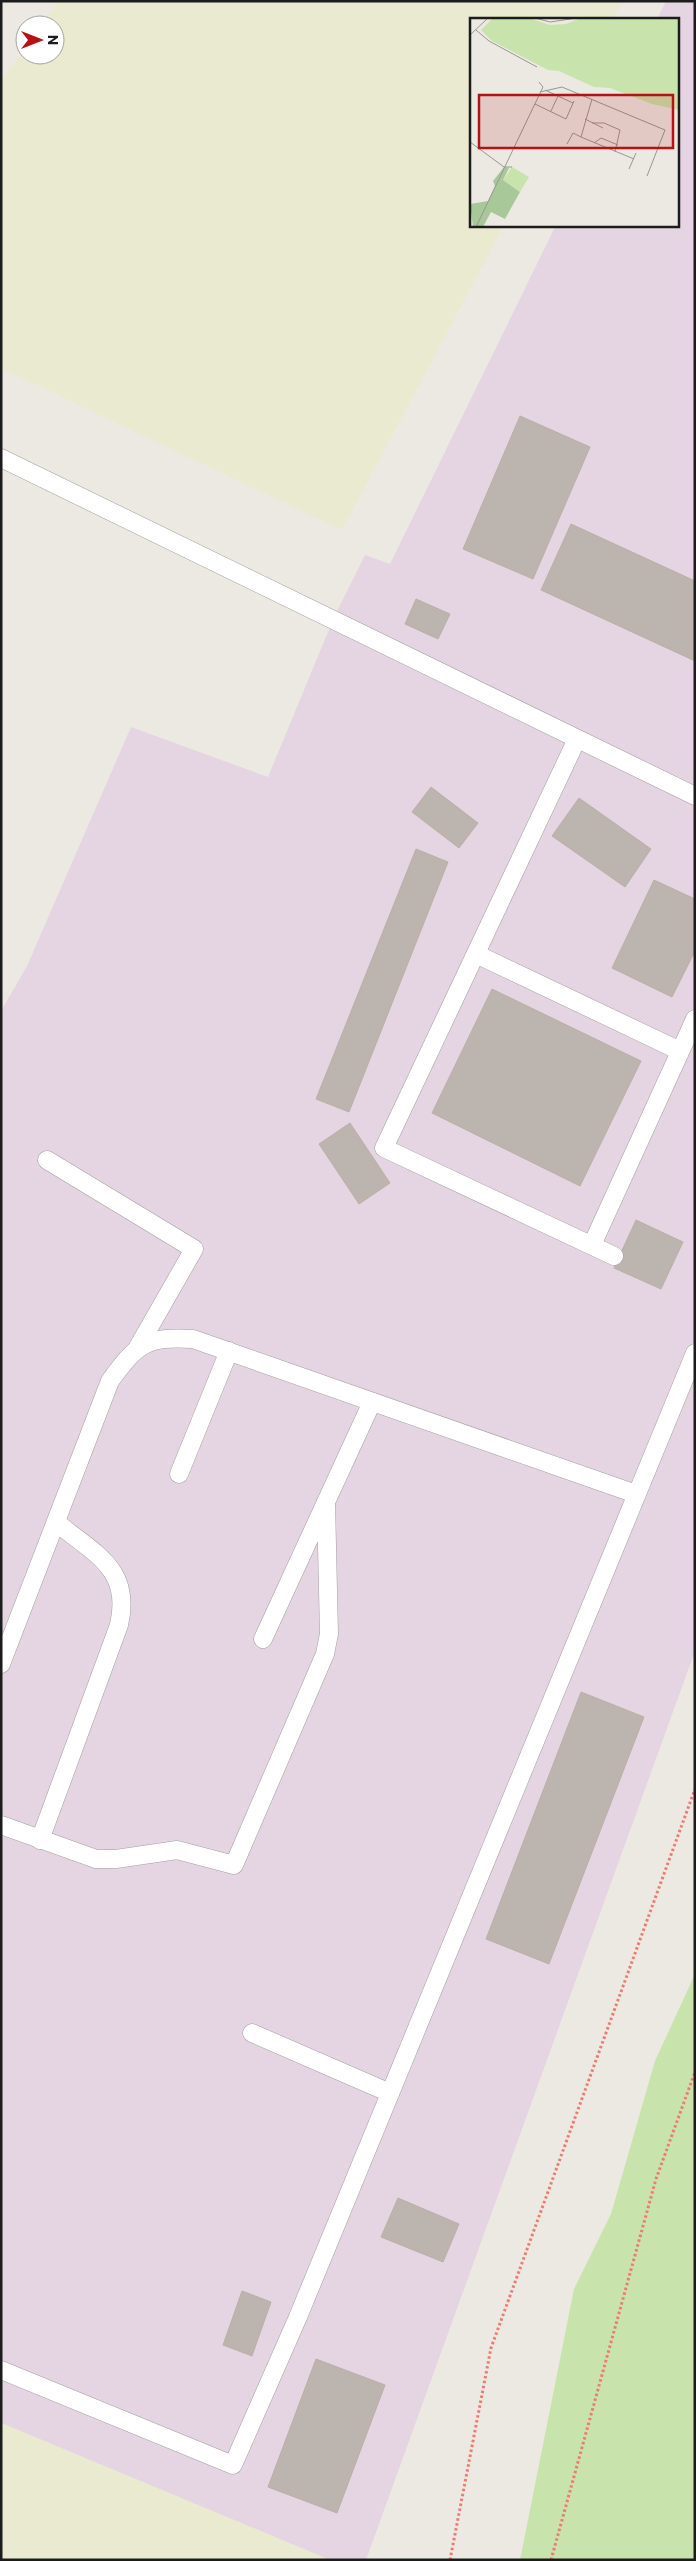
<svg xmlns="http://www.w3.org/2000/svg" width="696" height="2561" viewBox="0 0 696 2561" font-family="Commissioner,sans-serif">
  <rect width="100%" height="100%" fill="#ece9e2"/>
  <path fill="#e5d5e2" d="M 666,1 L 695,1 L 695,1651 L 366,2560 L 330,2560 L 1,2423 L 1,1011 L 27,966 L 131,727 L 268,777 L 335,615 L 365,555 L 390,564 L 556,225 L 677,225 L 677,19 L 657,19 Z"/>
  <g fill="#e9eacf">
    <path d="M 59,1 L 623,1 L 613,19 L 471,19 L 471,225 L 504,225 L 342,530 L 1,368 L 1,82 L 25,49 L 25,55 L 55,55 L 55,25 L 42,25 Z"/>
    <path d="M 1,2423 L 330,2560 L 1,2560 Z"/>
  </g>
  <path fill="#c9e3ac" d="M 695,1974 L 695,2560 L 520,2560 L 574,2289 L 611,2214 L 655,2061 Z"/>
  <g fill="#bcb4af" stroke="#bdafa6">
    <path d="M 520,416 L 590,447 L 533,579 L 463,549 Z"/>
    <path d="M 571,524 L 695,581 L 695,661 L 541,590 Z"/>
    <path d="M 416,599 L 450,614 L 438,639 L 405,624 Z"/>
    <path d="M 431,787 L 478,823 L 459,848 L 412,812 Z"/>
    <path d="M 579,798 L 651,849 L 625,887 L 552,836 Z"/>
    <path d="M 416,849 L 448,862 L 349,1112 L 316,1099 Z"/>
    <path d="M 654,880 L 695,899 L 695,951 L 672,997 L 612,968 Z"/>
    <path d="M 492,989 L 641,1061 L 580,1186 L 432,1113 Z"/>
    <path d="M 350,1123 L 390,1183 L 359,1204 L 319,1144 Z"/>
    <path d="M 636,1220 L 683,1242 L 661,1289 L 614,1268 Z"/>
    <path d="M 581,1692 L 644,1717 L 549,1964 L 486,1939 Z"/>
    <path d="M 398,2198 L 459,2224 L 443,2262 L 381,2237 Z"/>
    <path d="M 242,2291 L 271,2302 L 252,2356 L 223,2345 Z"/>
    <path d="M 316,2359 L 385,2385 L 337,2513 L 268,2487 Z"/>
  </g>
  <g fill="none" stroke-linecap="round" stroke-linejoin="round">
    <defs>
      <g id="lane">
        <path d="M 1,458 L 695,796"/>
        <path d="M 577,739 L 384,1148 L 614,1256"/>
        <path d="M 476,954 L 680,1051"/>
        <path d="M 47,1160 L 194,1249 L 138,1347"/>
        <path d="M 592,1245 L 695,1019"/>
        <path d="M 179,1474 L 229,1351"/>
        <path d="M 263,1639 L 372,1402"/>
        <path d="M 1,1664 L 110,1381 C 137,1344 146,1336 193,1339 L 636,1494"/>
        <path d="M 1,1825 L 96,1859 L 116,1859 L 177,1850 L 234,1865 L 325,1654 L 329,1634 L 326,1502"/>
        <path d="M 40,1840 L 119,1625 C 132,1568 94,1554 56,1522"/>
        <path d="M 252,2033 L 390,2093"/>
        <path d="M 1,2370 L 233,2465 L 298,2317 L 695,1353"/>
      </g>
    </defs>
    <use href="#lane" stroke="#a0a0a0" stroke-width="19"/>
    <g stroke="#ed7b72" stroke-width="3" stroke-dasharray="2.5 2.5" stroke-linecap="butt">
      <path d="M 450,2560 L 491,2348 L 695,1789"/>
      <path d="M 551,2560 L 656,2179 L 695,2072"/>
    </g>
    <use href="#lane" stroke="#fff" stroke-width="18"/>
  </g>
  <g transform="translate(470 18)">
    <rect width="209" height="209" fill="#ece9e2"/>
    <path d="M 23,0 L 59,0 L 80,7 L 96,6 L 111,0 L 209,0 L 209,92 L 182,86 L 140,70 L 124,69 L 89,53 L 78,52 L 22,23 L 11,12 ZM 42,149 L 59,159 L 50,174 L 33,162 Z" fill="#c9e3ac"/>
    <path d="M 34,149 L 39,150 L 33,162 L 50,174 L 35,201 L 21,194 L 13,209 L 3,209 L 0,186 L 18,183 L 25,168 L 23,163 Z" fill="#a9c89a"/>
    <path fill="none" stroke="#999793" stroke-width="1" d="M 65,0 L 80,4 L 107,0M 6,12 L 19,23 L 67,49M 0,17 L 18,0M 75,72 L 103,85M 70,74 L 92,69 L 195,112 L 177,158M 122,81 L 111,119 L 164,141M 65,86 L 96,101 L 104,83M 81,93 L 88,78M 115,101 L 133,110M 122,105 L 134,105 L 150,112 L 145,134M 0,124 L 34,149 L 42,149M 124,125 L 131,120 L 148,127M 97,126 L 103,115 L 111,119M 159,151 L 166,135M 6,209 L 73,69 L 69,64"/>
    <path fill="#b71116" fill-opacity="0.15" stroke="#b71116" stroke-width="2.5" d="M 9,77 L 203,77 L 203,130 L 9,130 Z"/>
    <rect width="209" height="209" fill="none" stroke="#1c1c1c" stroke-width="2.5"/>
  </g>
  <rect width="696" height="2561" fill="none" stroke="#1c1c1c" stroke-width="5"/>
  <g transform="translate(40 40) rotate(90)"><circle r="24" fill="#ffffff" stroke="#a4a4a4"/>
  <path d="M0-4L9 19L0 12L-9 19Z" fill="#b71116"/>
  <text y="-8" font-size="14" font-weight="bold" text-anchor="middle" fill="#1c1c1c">N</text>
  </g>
</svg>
